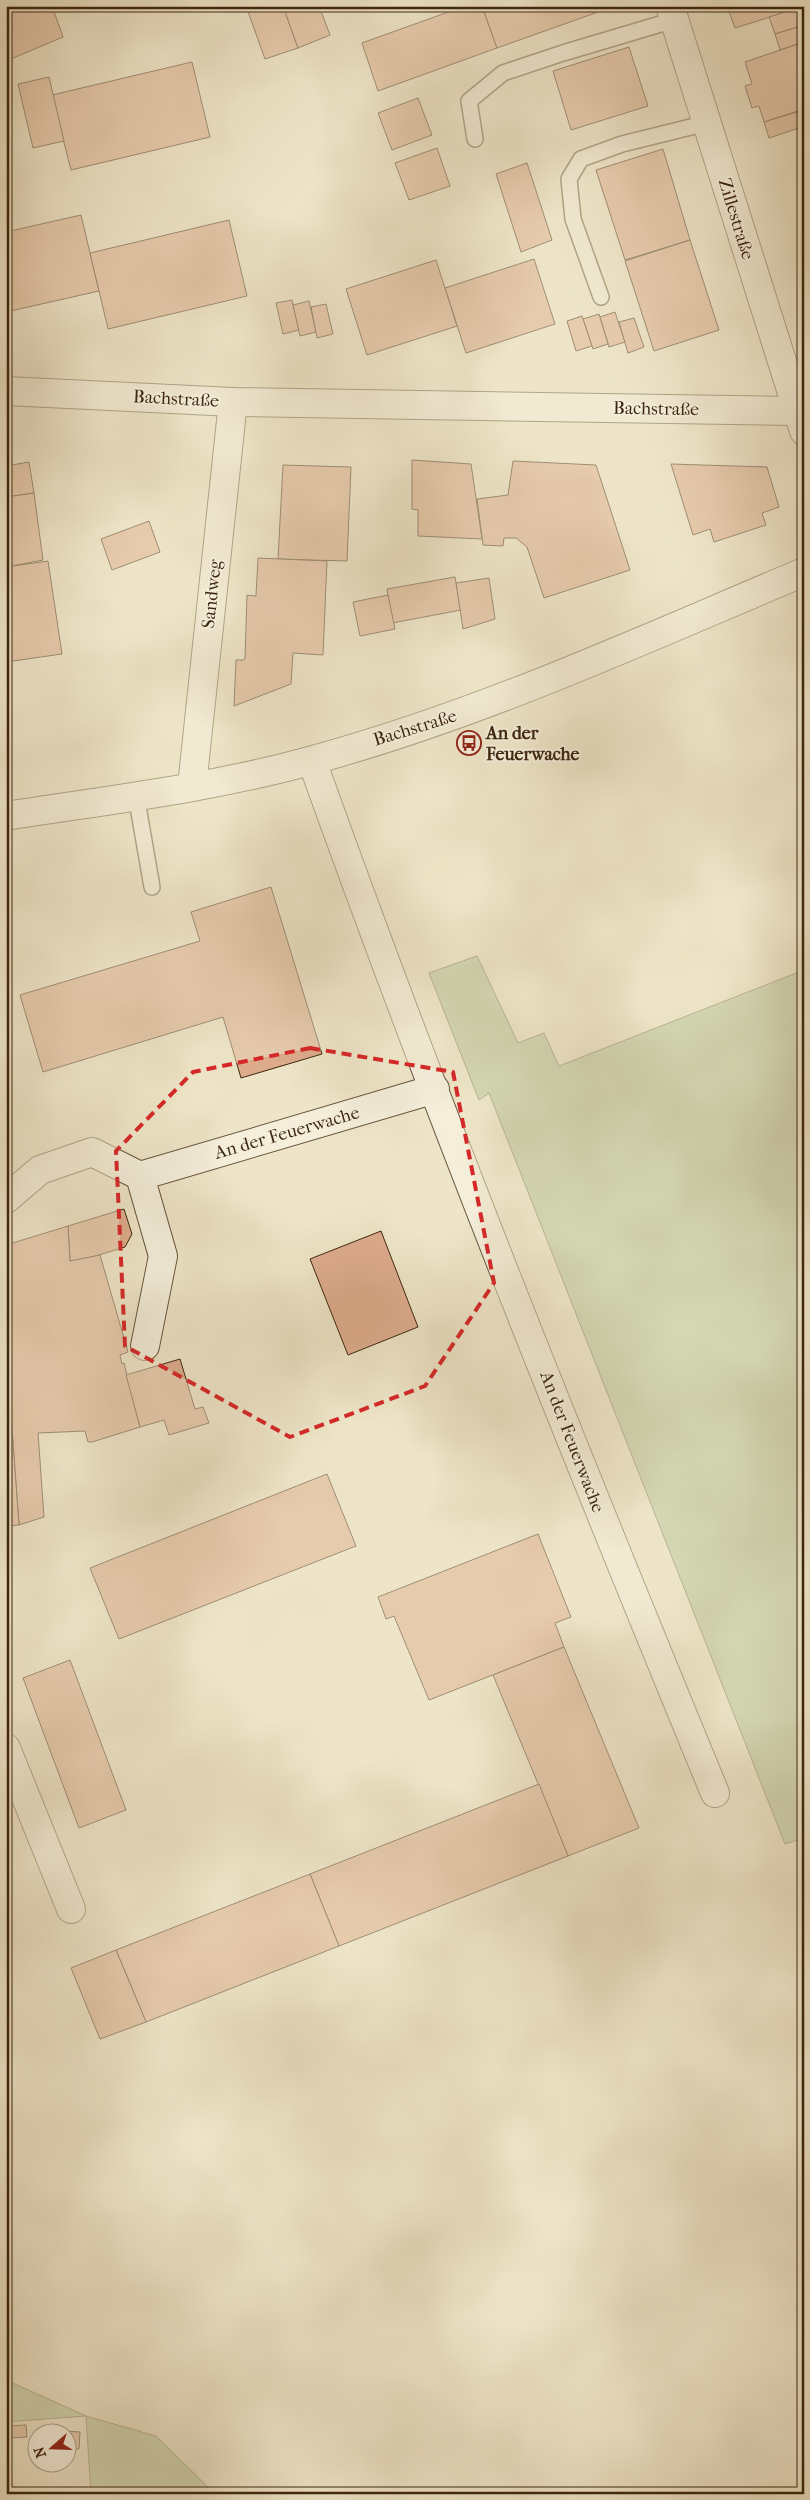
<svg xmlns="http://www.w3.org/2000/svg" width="810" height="2500" viewBox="0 0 810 2500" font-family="'IM FELL French Canon',serif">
  <rect width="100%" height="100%" fill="#eee5c8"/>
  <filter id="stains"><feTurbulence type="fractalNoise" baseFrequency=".004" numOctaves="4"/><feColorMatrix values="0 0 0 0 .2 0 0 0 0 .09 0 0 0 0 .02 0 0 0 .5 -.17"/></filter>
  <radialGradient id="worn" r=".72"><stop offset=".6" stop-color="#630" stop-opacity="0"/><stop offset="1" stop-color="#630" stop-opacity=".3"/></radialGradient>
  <g fill="#b4c699" stroke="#787654">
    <path d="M 477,956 L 518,1043 L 544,1033 L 559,1066 L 804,970 L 804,1838 L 785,1844 L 489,1093 L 479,1100 L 429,973 Z"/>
    <path d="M 6,2380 L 86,2416 L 156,2436 L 215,2494 L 91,2494 L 86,2416 L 6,2422 Z"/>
  </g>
  <g fill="#ddac8d" stroke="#3d260e">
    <path d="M 6,6 L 52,6 L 63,37 L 6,61 Z"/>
    <path d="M 246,6 L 283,6 L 298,48 L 265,59 Z"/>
    <path d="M 283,6 L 319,6 L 330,35 L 298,48 Z"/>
    <path d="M 465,6 L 482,6 L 497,48 L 378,91 L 362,43 Z"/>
    <path d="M 482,6 L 615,6 L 497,48 Z"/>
    <path d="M 727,6 L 793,8 L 802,7 L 735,28 Z"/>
    <path d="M 802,7 L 804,25 L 775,34 L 769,17 Z"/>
    <path d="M 804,25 L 804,42 L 780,50 L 775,34 Z"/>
    <path d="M 804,42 L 804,109 L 764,122 L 759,106 L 752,108 L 745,86 L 752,84 L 745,62 Z"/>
    <path d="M 629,47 L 648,106 L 571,130 L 553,71 Z"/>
    <path d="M 192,62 L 210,137 L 71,170 L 52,95 Z"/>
    <path d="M 49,77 L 64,141 L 33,148 L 18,84 Z"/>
    <path d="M 418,98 L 432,135 L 392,150 L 378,113 Z"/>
    <path d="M 797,112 L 802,127 L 769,138 L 764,122 Z"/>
    <path d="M 437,148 L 450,186 L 409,200 L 395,163 Z"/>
    <path d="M 663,149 L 690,240 L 625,260 L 596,170 Z"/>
    <path d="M 527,163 L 552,240 L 521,252 L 496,174 Z"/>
    <path d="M 81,215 L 99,291 L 6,312 L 6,232 Z"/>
    <path d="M 229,220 L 247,296 L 108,329 L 90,253 Z"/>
    <path d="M 690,240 L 719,330 L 654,351 L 625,261 Z"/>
    <path d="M 534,259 L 555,324 L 466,353 L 445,288 Z"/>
    <path d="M 436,260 L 457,326 L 367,355 L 346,289 Z"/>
    <path d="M 292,300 L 299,330 L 283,334 L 276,303 Z"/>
    <path d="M 309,301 L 316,332 L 300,336 L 293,305 Z"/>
    <path d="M 326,304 L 333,334 L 317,338 L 311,307 Z"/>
    <path d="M 615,312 L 625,342 L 609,347 L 600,317 Z"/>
    <path d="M 599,314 L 608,344 L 593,349 L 583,319 Z"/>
    <path d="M 582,316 L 592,346 L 576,351 L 567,321 Z"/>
    <path d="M 634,318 L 644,347 L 628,353 L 619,322 Z"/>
    <path d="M 412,460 L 471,464 L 482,539 L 418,536 L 418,510 L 412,509 Z"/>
    <path d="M 513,461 L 596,465 L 630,570 L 544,598 L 527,547 L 516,538 L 504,538 L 503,546 L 483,545 L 477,499 L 508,495 Z"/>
    <path d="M 29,462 L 34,493 L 6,497 L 6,466 Z"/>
    <path d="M 671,464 L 767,467 L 779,507 L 762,513 L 766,525 L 714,542 L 710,529 L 693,535 Z"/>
    <path d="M 283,465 L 351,467 L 347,561 L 278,559 Z"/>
    <path d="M 34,493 L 43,560 L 6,567 L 6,497 Z"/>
    <path d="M 149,521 L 160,552 L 112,570 L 101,539 Z"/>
    <path d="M 258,558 L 327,561 L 323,655 L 293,653 L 291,684 L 234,706 L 236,660 L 244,660 L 245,658 L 247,595 L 256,596 Z"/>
    <path d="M 48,561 L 62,654 L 6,662 L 6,567 Z"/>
    <path d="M 455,577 L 461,610 L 392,623 L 387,589 Z"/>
    <path d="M 489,578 L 495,619 L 463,629 L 456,583 Z"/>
    <path d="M 388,595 L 395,629 L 360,636 L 353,602 Z"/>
    <path d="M 271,887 L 322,1054 L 241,1078 L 223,1017 L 43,1072 L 20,995 L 200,941 L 191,912 Z"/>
    <path d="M 124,1209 L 132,1234 L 125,1247 L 86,1259 L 70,1261 L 68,1226 Z"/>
    <path d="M 68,1226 L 70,1261 L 100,1255 L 128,1352 L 120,1355 L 122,1364 L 124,1363 L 140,1427 L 92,1442 L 88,1442 L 85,1431 L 38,1433 L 44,1517 L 19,1525 L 6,1347 L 6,1245 Z"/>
    <path d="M 381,1231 L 418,1327 L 348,1355 L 310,1259 Z"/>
    <path d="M 6,1347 L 19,1525 L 6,1526 Z"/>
    <path d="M 180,1359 L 195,1409 L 203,1407 L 209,1423 L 169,1435 L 164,1420 L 140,1427 L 126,1375 Z"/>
    <path d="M 327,1474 L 356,1546 L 119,1639 L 90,1568 Z"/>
    <path d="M 538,1534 L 571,1617 L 555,1623 L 564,1647 L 429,1700 L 394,1616 L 386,1619 L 378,1597 Z"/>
    <path d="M 564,1647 L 639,1828 L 568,1856 L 493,1675 Z"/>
    <path d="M 70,1660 L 126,1810 L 79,1828 L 23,1678 Z"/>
    <path d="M 539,1784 L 568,1856 L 339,1946 L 310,1874 Z"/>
    <path d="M 310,1874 L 339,1946 L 146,2022 L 116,1950 Z"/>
    <path d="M 116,1950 L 146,2022 L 100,2039 L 71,1968 Z"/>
    <path d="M 26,2425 L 27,2437 L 8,2438 L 7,2426 Z"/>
    <path d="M 64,2431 L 80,2432 L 79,2449 L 68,2449 L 68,2432 Z"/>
  </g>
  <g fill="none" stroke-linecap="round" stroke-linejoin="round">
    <defs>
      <g id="lane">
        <path d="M 475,139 L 469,101 L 503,73 L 563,53 L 674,20"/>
        <path d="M 601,297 L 573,219 L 569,179 L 581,159 L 622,144 L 707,123"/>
        <path d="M 136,795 L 152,887"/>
      </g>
      <g id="street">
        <path d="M 670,6 L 804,431"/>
        <path d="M 6,391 L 233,402 L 796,411"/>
        <path d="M 312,761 C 436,1108 574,1451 715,1793"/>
        <path d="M 192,786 L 233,402"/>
        <path d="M 6,816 C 108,800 213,788 313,760 C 482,714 642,640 804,572"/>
        <path d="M 6,1199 L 40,1170 L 92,1152 L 140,1176"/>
        <path d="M 145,1346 L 163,1256 L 140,1176 L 435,1089"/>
        <path d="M 6,1748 L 71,1909"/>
      </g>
    </defs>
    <use href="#lane" stroke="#69563c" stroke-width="18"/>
    <use href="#street" stroke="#69563c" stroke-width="30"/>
    <use href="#lane" stroke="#f4eedb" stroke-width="15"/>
    <use href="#street" stroke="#f4eedb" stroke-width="28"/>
  </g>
  <path d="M0 0H810V2500H0ZM 310,1048 L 453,1072 L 494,1283 L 425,1386 L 290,1437 L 125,1346 L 116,1151 L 193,1072 Z" fill="#eee5c8" fill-opacity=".55" fill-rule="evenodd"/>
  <path fill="none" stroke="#d62828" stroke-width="4" stroke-dasharray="10 6" stroke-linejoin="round" d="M 310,1048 L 453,1072 L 494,1283 L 425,1386 L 290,1437 L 125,1346 L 116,1151 L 193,1072 Z"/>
  <defs>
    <symbol id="bus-ring" viewBox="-11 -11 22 22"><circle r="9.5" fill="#f4eedb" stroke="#8f2418" stroke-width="1.5"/><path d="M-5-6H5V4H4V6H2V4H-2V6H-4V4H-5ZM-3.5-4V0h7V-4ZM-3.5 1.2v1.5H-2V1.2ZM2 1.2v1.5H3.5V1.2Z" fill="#8f2418"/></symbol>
  </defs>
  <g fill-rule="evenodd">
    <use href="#bus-ring" x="455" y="729" width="28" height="28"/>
  </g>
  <g text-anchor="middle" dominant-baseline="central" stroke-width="4" stroke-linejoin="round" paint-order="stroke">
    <g font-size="18" fill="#3d260e" stroke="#f4eedb">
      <text transform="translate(736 219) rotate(73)">Zillestraße</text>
      <text transform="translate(176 399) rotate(3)">Bachstraße</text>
      <text transform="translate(656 409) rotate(1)">Bachstraße</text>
      <text transform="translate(212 594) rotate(-84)">Sandweg</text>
      <text transform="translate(415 728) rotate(-17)">Bachstraße</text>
      <text transform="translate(287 1133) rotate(-16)">An der Feuerwache</text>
      <text transform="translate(572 1442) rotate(69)">An der Feuerwache</text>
    </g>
    <g font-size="18" font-weight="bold" fill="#3d260e" stroke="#f4eedb" text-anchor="start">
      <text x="486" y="733">An der<tspan x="486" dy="21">Feuerwache</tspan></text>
    </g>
  </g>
  <rect width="810" height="2500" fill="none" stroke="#eee5c8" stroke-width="25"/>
  <rect x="8" y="8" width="795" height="2485" fill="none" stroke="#3d260e" stroke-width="2.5"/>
  <rect x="12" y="12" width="785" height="2475" fill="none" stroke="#3d260e"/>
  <g transform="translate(52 2448) rotate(250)"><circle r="24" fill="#f4eedb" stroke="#ab9e89"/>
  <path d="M0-4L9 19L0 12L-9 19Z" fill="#8f2418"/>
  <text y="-8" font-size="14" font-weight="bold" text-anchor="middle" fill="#3d260e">N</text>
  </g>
  <rect width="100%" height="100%" filter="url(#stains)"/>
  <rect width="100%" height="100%" fill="url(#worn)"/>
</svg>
